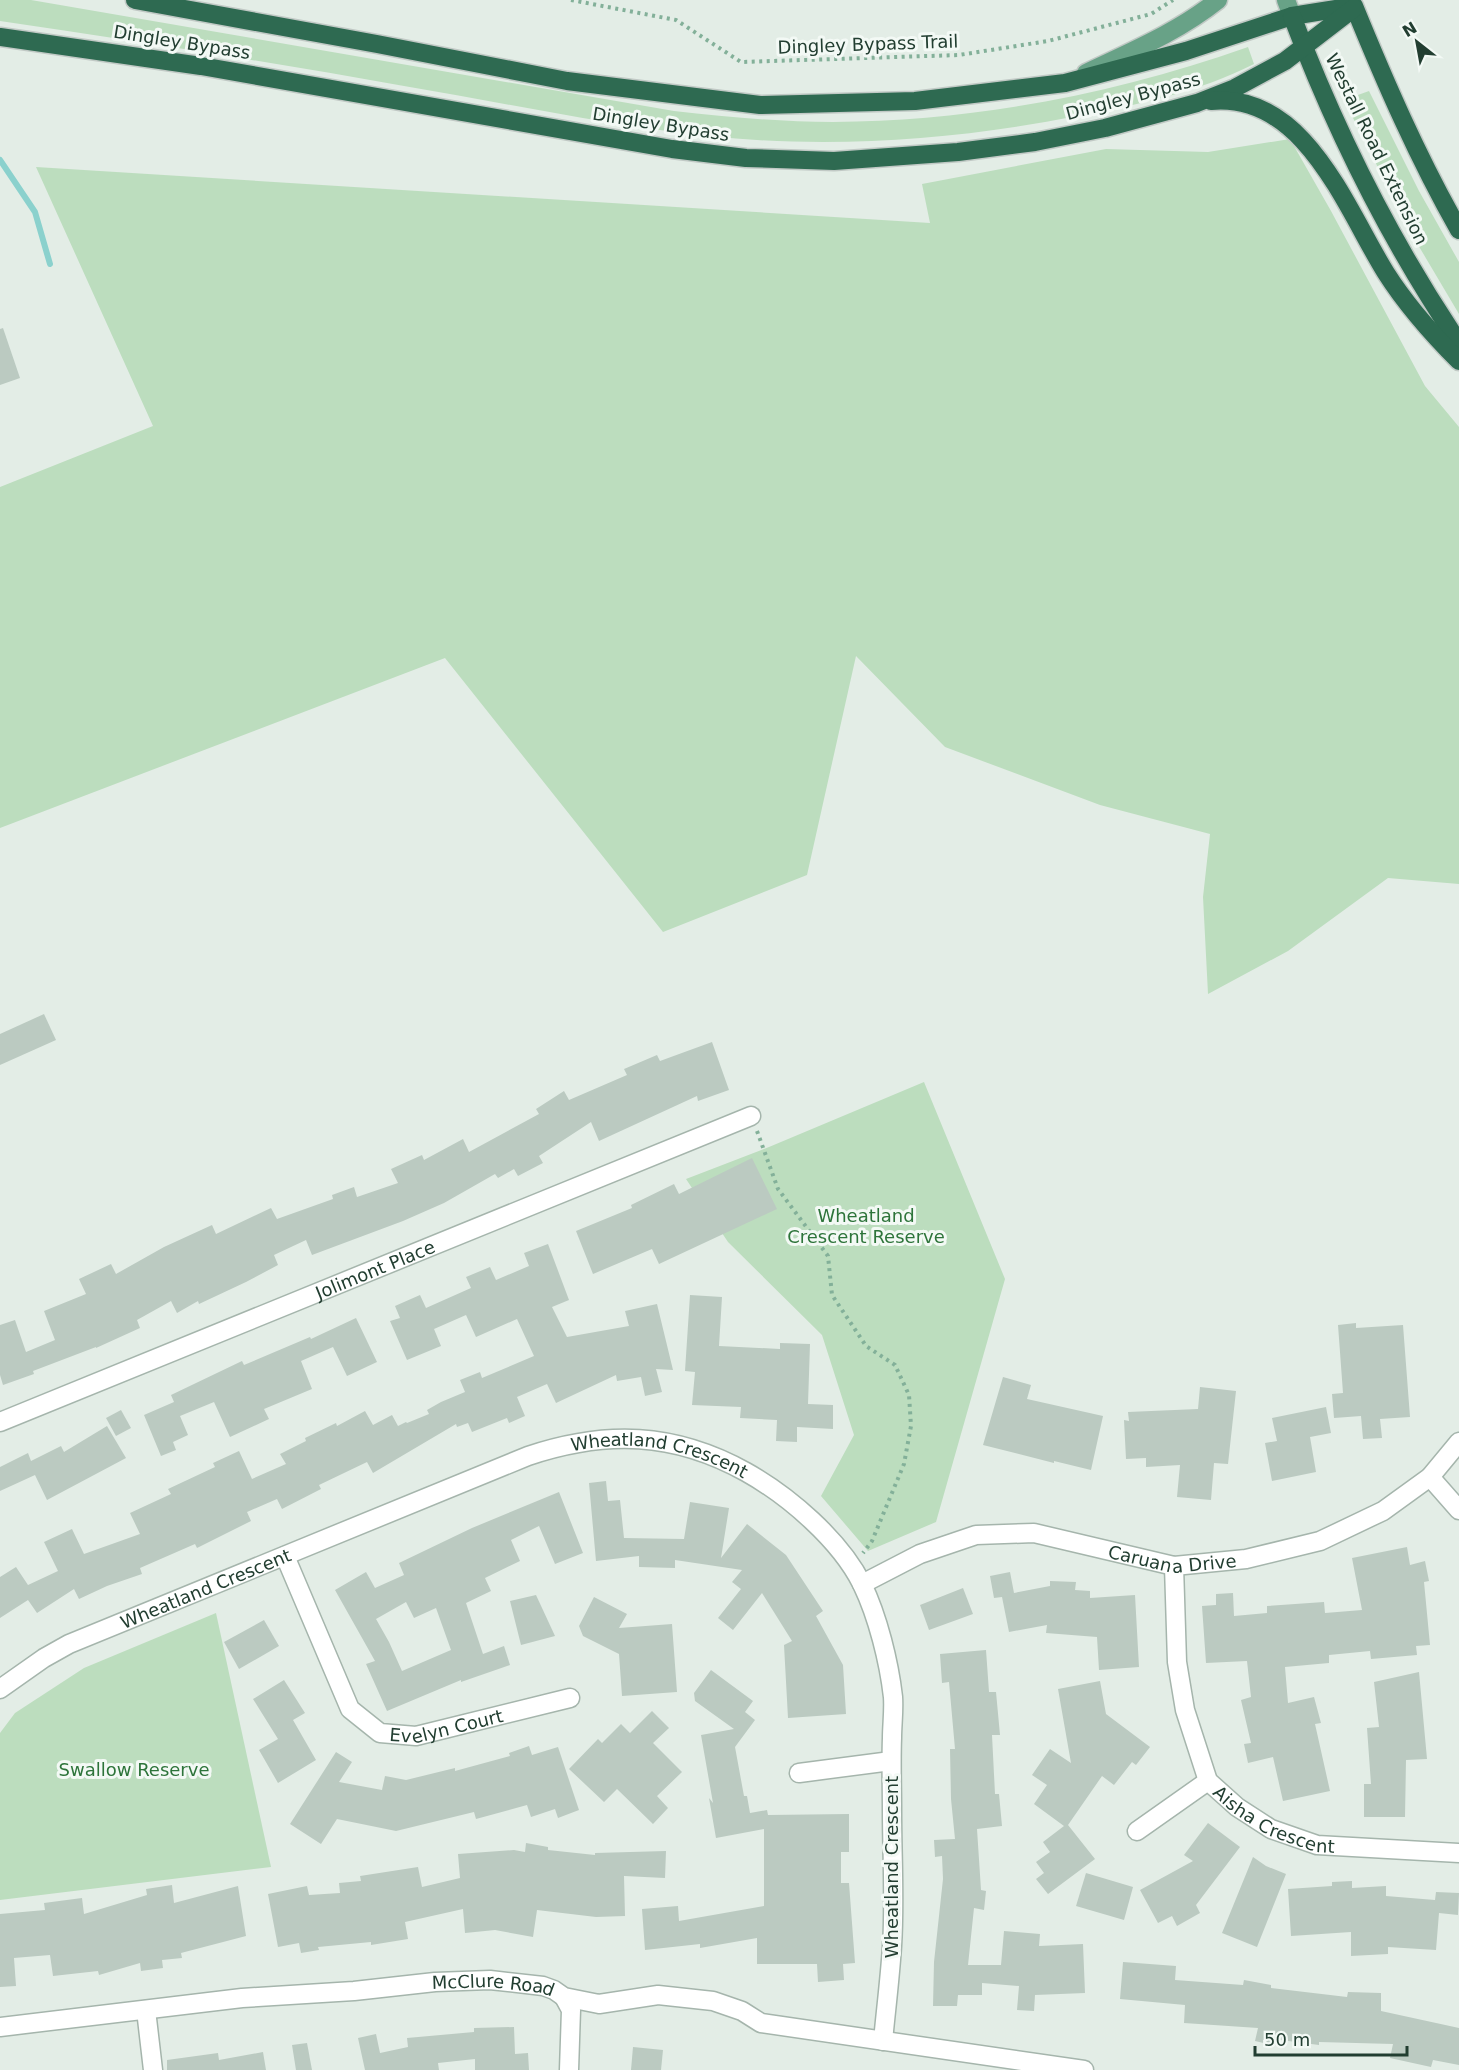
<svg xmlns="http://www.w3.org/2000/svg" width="1459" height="2070" viewBox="0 0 1459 2070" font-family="'DejaVu Sans',sans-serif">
  <rect width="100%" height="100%" fill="#e3ede6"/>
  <g fill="#bcddbe">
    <path d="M 0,0 L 31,0 L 674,111 C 727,117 780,122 833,122 C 976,121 1115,94 1248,47 L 1254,64 C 1199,92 1137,105 1077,116 C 955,140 831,149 708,136 C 606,125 505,103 404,86 C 270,62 135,41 0,21 Z"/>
    <path d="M 1369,91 L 1419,191 L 1459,262 L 1459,314 L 1411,233 L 1344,100 Z"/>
    <path d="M 1290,139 L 1331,211 L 1425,386 L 1459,427 L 1459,884 L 1388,878 L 1288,951 L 1208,994 L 1203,897 L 1210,834 L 1100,805 L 945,747 L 856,656 L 807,875 L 663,932 L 445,658 L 0,828 L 0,487 L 153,426 L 36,167 L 930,223 L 922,184 L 1106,149 L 1208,152 Z"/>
    <path d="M 924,1082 L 1005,1279 L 936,1522 L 868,1551 L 821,1496 L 854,1435 L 822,1335 L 728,1242 L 686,1179 L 769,1147 Z"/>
    <path d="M 216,1613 L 271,1867 L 0,1900 L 0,1733 L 15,1713 L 84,1668 Z"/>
  </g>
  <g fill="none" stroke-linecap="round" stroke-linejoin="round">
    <path stroke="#8bd1cd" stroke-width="6" d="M 0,160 L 35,212 L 50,264"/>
  </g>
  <g fill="#bbcac1" fill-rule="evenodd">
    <path d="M 3,328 L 20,378 L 0,385 L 0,329 Z"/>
    <path d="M 44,1014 L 56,1040 L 0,1065 L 0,1034 Z"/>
    <path d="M 712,1042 L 729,1090 L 698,1101 L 697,1096 L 599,1141 L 591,1122 L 539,1156 L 543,1163 L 518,1176 L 514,1169 L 498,1178 L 495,1174 L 444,1203 L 403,1221 L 312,1255 L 306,1240 L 274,1255 L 278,1265 L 246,1282 L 199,1304 L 198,1301 L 177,1313 L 171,1301 L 137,1320 L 140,1328 L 96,1348 L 96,1347 L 33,1371 L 34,1374 L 3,1385 L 0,1375 L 0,1325 L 15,1320 L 26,1352 L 55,1340 L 44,1311 L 86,1294 L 79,1279 L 111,1264 L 116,1274 L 164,1247 L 212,1225 L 216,1234 L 271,1208 L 277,1219 L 333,1199 L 332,1195 L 354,1187 L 357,1197 L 398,1183 L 391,1169 L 422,1155 L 424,1160 L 463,1139 L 469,1152 L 539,1114 L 536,1109 L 564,1091 L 569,1100 L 627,1075 L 624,1069 L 657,1055 L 660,1061 Z"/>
    <path d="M 752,1158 L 777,1209 L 659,1264 L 652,1249 L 593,1274 L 576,1231 L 632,1208 L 631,1205 L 674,1184 L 679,1194 Z"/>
    <path d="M 548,1244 L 569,1300 L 552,1307 L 567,1337 L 629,1326 L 625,1311 L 657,1304 L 673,1370 L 656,1369 L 662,1392 L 645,1396 L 641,1377 L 617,1381 L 616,1375 L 556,1403 L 547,1384 L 517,1397 L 525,1416 L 509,1423 L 507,1418 L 472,1432 L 468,1423 L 457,1427 L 456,1424 L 373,1473 L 367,1462 L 319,1485 L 321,1489 L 282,1509 L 277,1499 L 247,1512 L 251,1521 L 197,1548 L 195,1544 L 140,1568 L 142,1574 L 107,1586 L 79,1599 L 74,1589 L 37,1613 L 28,1600 L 0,1618 L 0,1577 L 16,1567 L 28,1585 L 58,1571 L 44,1542 L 72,1529 L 84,1554 L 140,1534 L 130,1513 L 171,1494 L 168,1489 L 215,1467 L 213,1463 L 239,1451 L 252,1479 L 286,1464 L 280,1454 L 306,1441 L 305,1438 L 336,1423 L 337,1426 L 365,1411 L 373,1425 L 392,1415 L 398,1426 L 406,1422 L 407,1423 L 429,1414 L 427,1410 L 441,1402 L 465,1392 L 460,1380 L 480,1372 L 482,1378 L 534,1356 L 517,1319 L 476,1337 L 466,1315 L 434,1329 L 441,1346 L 407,1360 L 390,1321 L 400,1318 L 395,1306 L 420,1295 L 426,1308 L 471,1288 L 466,1277 L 490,1267 L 496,1280 L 529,1266 L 524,1253 Z"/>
    <path d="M 690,1295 L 722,1297 L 719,1346 L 780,1349 L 780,1343 L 810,1344 L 808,1404 L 833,1405 L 833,1429 L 797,1427 L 797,1442 L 776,1441 L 777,1420 L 740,1418 L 741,1407 L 692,1405 L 695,1372 L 685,1371 Z"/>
    <path d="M 356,1318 L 377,1362 L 347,1376 L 333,1347 L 301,1361 L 312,1389 L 264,1409 L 269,1419 L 230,1437 L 214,1402 L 180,1416 L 188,1435 L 173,1442 L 176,1450 L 161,1456 L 144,1415 L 174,1402 L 171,1395 L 242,1361 L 244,1365 L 310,1337 L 311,1339 Z"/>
    <path d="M 1356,1323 L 1356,1328 L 1403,1325 L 1410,1417 L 1380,1419 L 1382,1438 L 1363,1439 L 1361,1416 L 1334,1418 L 1332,1394 L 1343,1393 L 1338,1325 Z"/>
    <path d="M 1003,1377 L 1031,1385 L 1027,1399 L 1103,1416 L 1091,1470 L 1054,1461 L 1054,1463 L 983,1445 Z"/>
    <path d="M 1200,1387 L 1236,1391 L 1228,1464 L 1214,1463 L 1211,1500 L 1177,1497 L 1180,1465 L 1146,1467 L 1146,1458 L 1126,1459 L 1124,1420 L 1129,1421 L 1128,1412 L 1198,1409 Z"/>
    <path d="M 1326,1407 L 1331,1433 L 1310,1437 L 1316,1472 L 1272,1481 L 1265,1443 L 1277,1441 L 1272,1418 Z"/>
    <path d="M 121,1410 L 131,1428 L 116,1436 L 106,1418 Z"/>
    <path d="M 107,1426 L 126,1458 L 47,1500 L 35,1475 L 0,1491 L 0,1467 L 28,1453 L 31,1461 L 61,1446 L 64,1452 Z"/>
    <path d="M 606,1481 L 608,1501 L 620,1500 L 624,1538 L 684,1539 L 690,1502 L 729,1508 L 721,1558 L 747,1524 L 786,1555 L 823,1611 L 816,1616 L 843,1665 L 846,1714 L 788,1718 L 784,1645 L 792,1641 L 762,1593 L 733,1630 L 718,1618 L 741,1589 L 732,1582 L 742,1570 L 675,1560 L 675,1568 L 639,1567 L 639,1556 L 596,1561 L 589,1483 Z"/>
    <path d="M 559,1492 L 583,1553 L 555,1564 L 539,1526 L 511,1540 L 520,1561 L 485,1578 L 491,1591 L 466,1603 L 483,1654 L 504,1646 L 510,1665 L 461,1682 L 461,1680 L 387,1711 L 366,1664 L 375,1661 L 335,1590 L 366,1572 L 375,1588 L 404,1575 L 399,1563 L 472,1528 ZM 406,1602 L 414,1618 L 436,1608 L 451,1650 L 402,1671 L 389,1642 L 376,1619 Z"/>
    <path d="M 1407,1547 L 1410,1565 L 1425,1561 L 1429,1581 L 1424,1582 L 1430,1645 L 1416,1646 L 1417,1655 L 1371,1659 L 1370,1651 L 1329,1655 L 1329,1663 L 1285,1667 L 1288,1703 L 1314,1697 L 1321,1723 L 1315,1724 L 1330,1791 L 1283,1801 L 1273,1757 L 1248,1763 L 1244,1744 L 1251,1743 L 1241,1700 L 1251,1697 L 1247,1661 L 1206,1663 L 1202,1606 L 1216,1605 L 1216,1594 L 1233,1593 L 1234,1616 L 1267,1613 L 1267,1606 L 1324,1602 L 1325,1613 L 1362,1610 L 1352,1558 Z"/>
    <path d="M 1010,1572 L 1014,1593 L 1050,1586 L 1050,1581 L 1076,1582 L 1075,1590 L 1090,1591 L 1090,1598 L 1135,1595 L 1139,1667 L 1099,1670 L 1097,1637 L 1046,1633 L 1047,1625 L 1009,1632 L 1002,1597 L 994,1598 L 990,1576 Z"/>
    <path d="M 963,1588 L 973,1614 L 929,1630 L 920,1605 Z"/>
    <path d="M 536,1595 L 555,1636 L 521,1645 L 510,1601 Z"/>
    <path d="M 594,1597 L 627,1614 L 619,1628 L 672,1624 L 677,1692 L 622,1696 L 619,1654 L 583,1636 L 579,1626 Z"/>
    <path d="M 264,1620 L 279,1646 L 239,1669 L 224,1642 Z"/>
    <path d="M 986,1650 L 989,1692 L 996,1692 L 1000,1735 L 992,1735 L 995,1794 L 999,1794 L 1002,1826 L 977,1829 L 981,1890 L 986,1891 L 984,1910 L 974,1908 L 968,1965 L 1001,1965 L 1004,1931 L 1040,1934 L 1039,1946 L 1083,1944 L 1085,1993 L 1035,1995 L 1034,2011 L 1017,2010 L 1019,1986 L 982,1983 L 982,1995 L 958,1995 L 957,2006 L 933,2006 L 934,1962 L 943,1879 L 942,1856 L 935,1857 L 934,1840 L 955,1839 L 951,1799 L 950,1749 L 955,1749 L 949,1682 L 942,1683 L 940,1654 Z"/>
    <path d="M 711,1670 L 753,1701 L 745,1712 L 755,1720 L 735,1747 L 744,1796 L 747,1796 L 750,1813 L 767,1810 L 768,1815 L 849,1814 L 849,1852 L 841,1852 L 841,1883 L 849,1883 L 855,1963 L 843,1964 L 844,1980 L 818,1982 L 817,1964 L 757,1964 L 757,1938 L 700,1948 L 700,1944 L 645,1950 L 642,1909 L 678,1906 L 679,1921 L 764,1906 L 764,1829 L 716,1838 L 709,1798 L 713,1803 L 701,1735 L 734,1729 L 695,1701 L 694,1693 Z"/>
    <path d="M 1419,1672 L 1427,1759 L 1406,1760 L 1405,1817 L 1364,1817 L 1364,1784 L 1371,1784 L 1367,1728 L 1379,1727 L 1374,1682 Z"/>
    <path d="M 284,1680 L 305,1713 L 293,1720 L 316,1760 L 278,1783 L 259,1750 L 278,1739 L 253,1699 Z"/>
    <path d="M 1100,1681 L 1106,1714 L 1150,1747 L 1136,1765 L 1132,1762 L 1114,1785 L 1102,1776 L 1068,1825 L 1095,1859 L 1048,1894 L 1036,1879 L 1044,1873 L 1036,1862 L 1050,1852 L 1043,1842 L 1064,1826 L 1034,1804 L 1047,1785 L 1032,1775 L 1050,1749 L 1071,1763 L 1058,1689 Z"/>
    <path d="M 652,1711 L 669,1728 L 653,1743 L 682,1772 L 657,1796 L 668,1808 L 653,1824 L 617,1789 L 604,1802 L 569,1769 L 598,1739 L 602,1743 L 621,1724 L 630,1733 Z"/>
    <path d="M 529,1746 L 532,1755 L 558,1747 L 579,1810 L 558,1818 L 555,1809 L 531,1817 L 527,1805 L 476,1819 L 474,1812 L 396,1831 L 337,1819 L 321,1844 L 290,1824 L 336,1752 L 352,1762 L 339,1782 L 382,1790 L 385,1776 L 406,1780 L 455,1768 L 455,1771 L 510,1756 L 509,1753 Z"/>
    <path d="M 1208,1823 L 1240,1847 L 1196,1905 L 1200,1913 L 1177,1926 L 1172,1916 L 1158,1923 L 1140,1890 L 1193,1861 L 1184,1855 Z"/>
    <path d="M 526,1843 L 548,1847 L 548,1850 L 595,1855 L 595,1853 L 666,1851 L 665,1878 L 624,1876 L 625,1916 L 596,1917 L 537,1910 L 533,1937 L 495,1930 L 465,1933 L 463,1909 L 405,1922 L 408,1939 L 371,1945 L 371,1942 L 318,1947 L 319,1950 L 301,1953 L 299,1943 L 278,1947 L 268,1894 L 307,1886 L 309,1895 L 340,1893 L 339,1883 L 361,1881 L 360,1876 L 418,1867 L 422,1887 L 460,1878 L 458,1854 L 514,1850 L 525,1852 Z"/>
    <path d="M 1253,1857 L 1266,1866 L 1286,1874 L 1257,1947 L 1222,1933 Z"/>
    <path d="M 1086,1873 L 1133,1887 L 1124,1920 L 1076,1906 Z"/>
    <path d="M 1352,1881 L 1352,1888 L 1386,1886 L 1386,1896 L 1435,1900 L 1436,1892 L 1459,1893 L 1458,1915 L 1439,1913 L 1436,1950 L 1388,1947 L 1388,1954 L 1351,1956 L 1351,1932 L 1291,1936 L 1288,1889 L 1332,1886 L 1332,1882 Z"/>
    <path d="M 172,1885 L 174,1903 L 238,1886 L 246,1936 L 181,1953 L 182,1958 L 162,1960 L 163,1968 L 141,1971 L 140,1963 L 99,1975 L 98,1971 L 53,1976 L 50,1955 L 14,1958 L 16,1986 L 0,1987 L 0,1914 L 45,1910 L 44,1903 L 82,1898 L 84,1914 L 147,1895 L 146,1889 Z"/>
    <path d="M 1123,1962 L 1176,1966 L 1175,1980 L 1243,1985 L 1244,1980 L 1271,1985 L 1271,1988 L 1347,1997 L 1348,1992 L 1381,1993 L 1381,2011 L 1459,2028 L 1459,2065 L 1433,2060 L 1431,2067 L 1390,2058 L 1393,2044 L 1319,2042 L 1319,2045 L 1273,2039 L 1272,2045 L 1255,2041 L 1258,2028 L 1184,2023 L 1185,2005 L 1120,1999 Z"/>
    <path d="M 514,2027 L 515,2054 L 528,2053 L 529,2070 L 475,2070 L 475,2059 L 438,2063 L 439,2070 L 365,2070 L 358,2038 L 376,2034 L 380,2053 L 408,2047 L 407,2038 L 474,2032 L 474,2028 Z"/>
    <path d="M 307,2043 L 312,2070 L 296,2070 L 292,2045 Z"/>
    <path d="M 633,2047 L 663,2050 L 661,2070 L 631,2070 Z"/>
    <path d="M 263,2052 L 266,2070 L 167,2070 L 167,2060 L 218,2053 L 219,2060 Z"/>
  </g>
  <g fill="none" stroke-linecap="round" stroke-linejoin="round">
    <defs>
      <g id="minor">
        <path id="s1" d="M 0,1422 L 751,1116"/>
        <path d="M 1430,1477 L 1459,1510"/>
        <path id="s2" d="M 285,1556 L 350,1709 L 380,1733 L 416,1736 L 570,1698"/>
        <path id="s3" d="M 1174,1566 L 1177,1662 L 1185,1710 L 1208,1781 L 1237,1807 L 1271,1829 L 1317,1845 L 1459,1853"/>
        <path id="s4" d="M 862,1584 L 920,1554 L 976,1535 L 1034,1533 L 1174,1566 L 1246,1559 L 1320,1541 L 1383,1511 L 1430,1477 L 1459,1442"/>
        <path id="s5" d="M 0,1689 L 44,1658 L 69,1644 L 528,1456 C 606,1430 674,1432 746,1472 C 789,1496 840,1540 862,1584 C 878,1617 889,1662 893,1697 C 894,1711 892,1725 892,1738 C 891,1762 892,1786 892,1811 C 892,1855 895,1902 892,1946 C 890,1978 886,2009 883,2041"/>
        <path d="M 799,1773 L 891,1761"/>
        <path d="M 1137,1831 L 1208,1781"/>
        <path d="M 564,1997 L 571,2010 L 569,2070"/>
        <path d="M 146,2010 L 153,2070"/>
        <path id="s6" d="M 0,2027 L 242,1998 L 354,1991 L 435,1982 L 490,1980 L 543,1986 L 554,1990 L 564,1997 L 599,2004 L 658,1995 L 713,2001 L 742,2011 L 761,2023 L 1084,2070"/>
      </g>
      <g id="major">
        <path d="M 1286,0 L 1292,16"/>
        <path d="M 1086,73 C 1132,51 1178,32 1218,0"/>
      </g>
      <g id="highway">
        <path d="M 135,0 L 377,44 L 567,81 L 760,105 L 915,101 L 1065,83 L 1186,51 L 1292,16 L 1354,6 C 1385,82 1418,158 1459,230"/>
        <path d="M 1292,16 C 1335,130 1391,242 1459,343"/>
        <path d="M 0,37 L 201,66 L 672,149 L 746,158 L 834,161 L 958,152 L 1035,142 L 1105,128 L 1197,103 L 1235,88 L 1285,61 L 1354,8"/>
        <path d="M 1211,101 C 1305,92 1346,209 1386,273 C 1407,306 1432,334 1459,361"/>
      </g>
    </defs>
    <use href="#minor" stroke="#a5b5ac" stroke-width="21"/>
    <use href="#major" stroke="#c1c9c5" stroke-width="21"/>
    <use href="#highway" stroke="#c1c9c5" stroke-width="21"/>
    <g stroke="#83b099" stroke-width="4" stroke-dasharray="3 4.5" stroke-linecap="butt">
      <path d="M 571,0 L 676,20 L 741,62 L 959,55 L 1048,41 L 1151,14 L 1173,0"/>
      <path d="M 757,1131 L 778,1189 L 828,1256 L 832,1295 L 866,1346 L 895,1365 L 909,1395 L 911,1426 L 904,1464 L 872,1541 L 863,1553"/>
    </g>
    <use href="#minor" stroke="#fff" stroke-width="18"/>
    <use href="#major" stroke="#68a287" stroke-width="18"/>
    <use href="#highway" stroke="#2e6a51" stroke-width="18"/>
  </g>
  <g text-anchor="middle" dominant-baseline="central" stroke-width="6" stroke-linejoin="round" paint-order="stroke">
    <g font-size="18" fill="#223e31" stroke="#f3f9f5">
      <text transform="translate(182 42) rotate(9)">Dingley Bypass</text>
      <text transform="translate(868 44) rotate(-2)">Dingley Bypass Trail</text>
      <text transform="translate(1133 96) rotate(-15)">Dingley Bypass</text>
      <text transform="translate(661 124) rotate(9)">Dingley Bypass</text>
      <text transform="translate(1377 149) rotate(64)">Westall Road Extension</text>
      <text stroke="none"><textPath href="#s1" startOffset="405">Jolimont Place</textPath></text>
      <text stroke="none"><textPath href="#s5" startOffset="714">Wheatland Crescent</textPath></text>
      <text stroke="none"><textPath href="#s4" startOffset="324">Caruana Drive</textPath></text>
      <text stroke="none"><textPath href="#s5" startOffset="230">Wheatland Crescent</textPath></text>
      <text stroke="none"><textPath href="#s2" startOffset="272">Evelyn Court</textPath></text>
      <text stroke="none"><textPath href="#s3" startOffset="298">Aisha Crescent</textPath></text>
      <text transform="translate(891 1867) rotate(-90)">Wheatland Crescent</text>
      <text stroke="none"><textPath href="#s6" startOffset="496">McClure Road</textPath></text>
    </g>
    <g font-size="18" fill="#2d743a" stroke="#f3f9f5">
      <text x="866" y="1215">Wheatland<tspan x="866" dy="21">Crescent Reserve</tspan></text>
      <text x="134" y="1769">Swallow Reserve</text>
    </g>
  </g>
  <g transform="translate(1417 42) rotate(329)" stroke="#f3f9f5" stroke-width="4.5" paint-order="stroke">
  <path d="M0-4.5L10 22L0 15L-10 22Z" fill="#223e31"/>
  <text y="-9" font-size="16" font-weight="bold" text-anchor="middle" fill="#223e31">N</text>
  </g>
  <path d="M1255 2046v9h152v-9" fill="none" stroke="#223e31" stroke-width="3"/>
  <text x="1264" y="2046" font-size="18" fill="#223e31" stroke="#f3f9f5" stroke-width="4.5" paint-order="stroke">50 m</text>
</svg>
